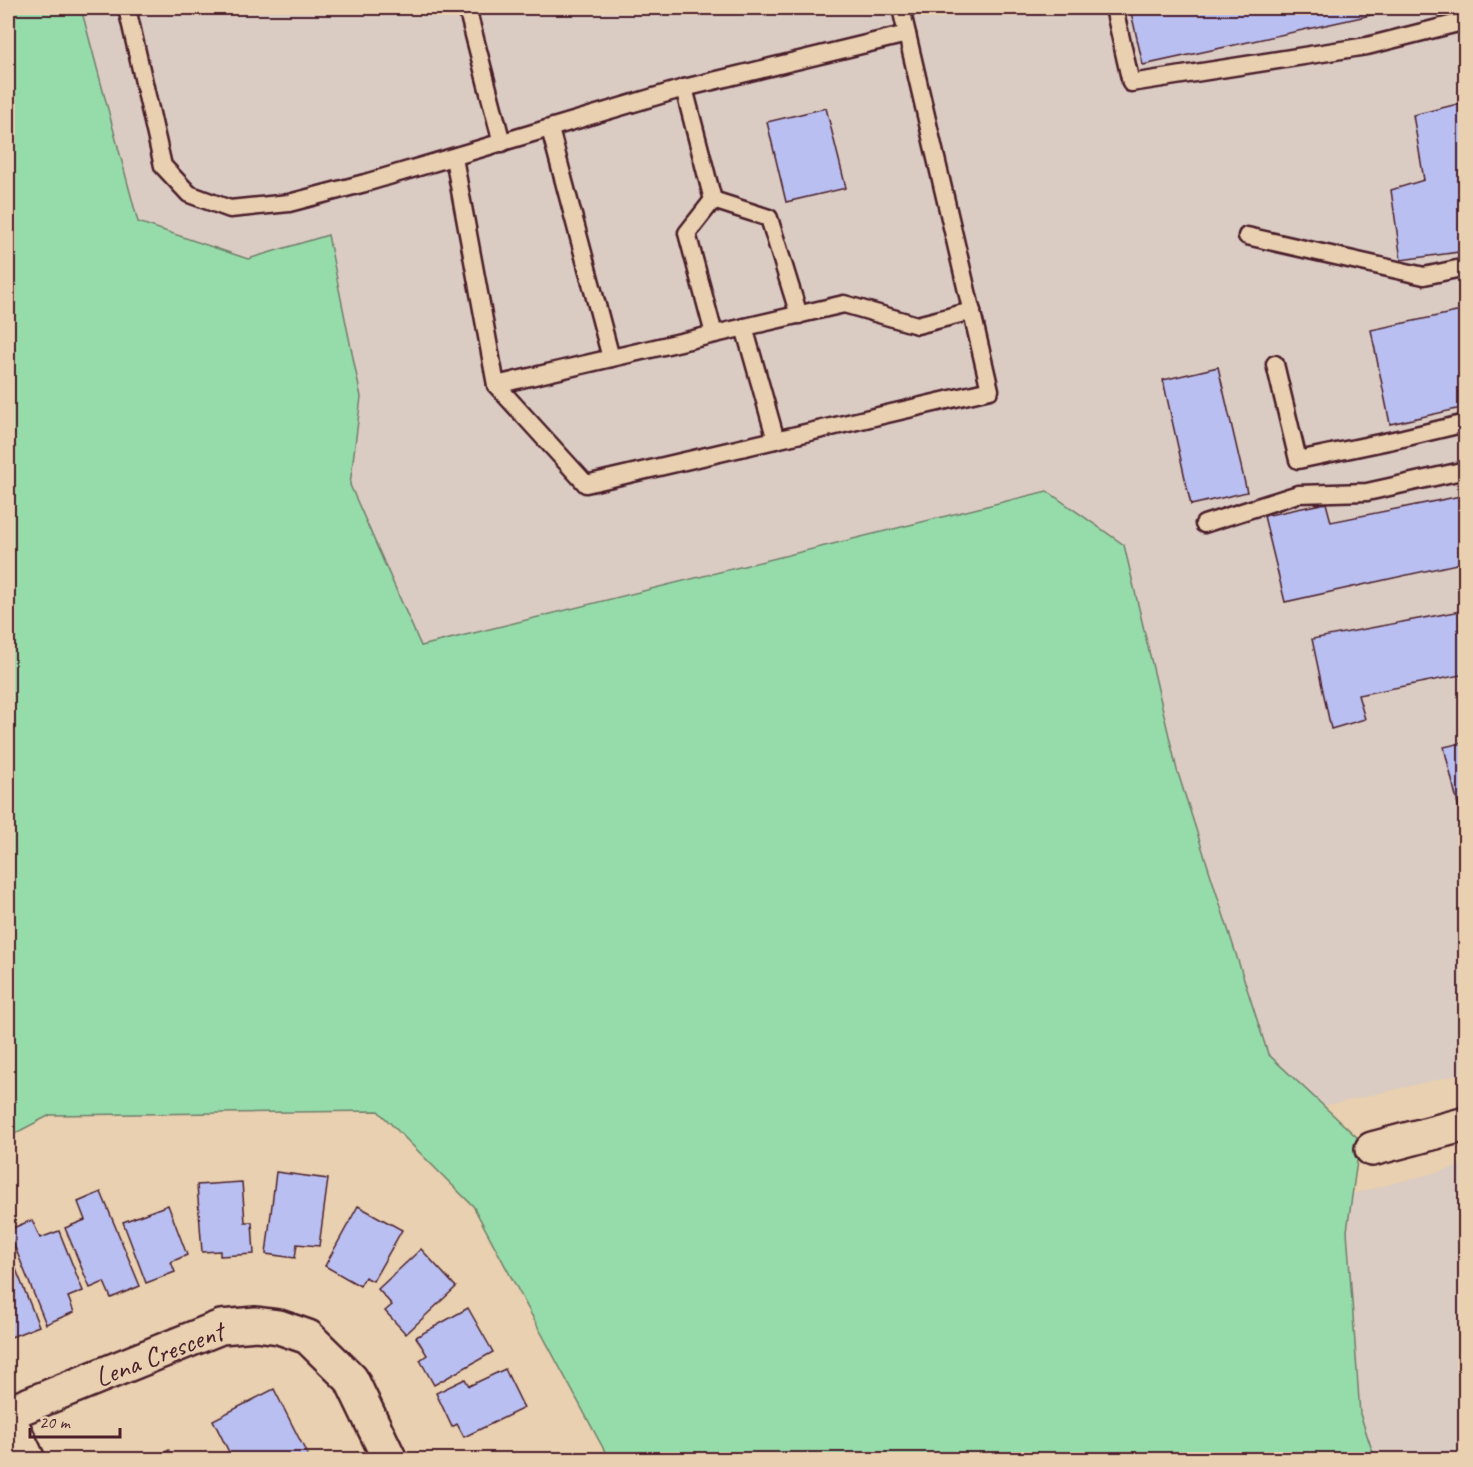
<svg xmlns="http://www.w3.org/2000/svg" width="1473" height="1467" viewBox="0 0 1473 1467" font-family="Caveat,sans-serif">
  <rect width="100%" height="100%" fill="#e8d0b0"/>
  <filter id="ink" filterUnits="userSpaceOnUse"><feTurbulence type="fractalNoise" baseFrequency=".0167" numOctaves="2"/><feDisplacementMap in="SourceGraphic" scale="12" xChannelSelector="R" yChannelSelector="G"/><feConvolveMatrix kernelMatrix="1 2 1 2 8 2 1 2 1" color-interpolation-filters="sRGB"/></filter>
  <g filter="url(#ink)">
    <g fill="#dacbc3">
      <path d="M 81,8 L 1465,8 L 1465,1073 L 1324,1106 L 1268,1054 L 1177,770 L 1124,545 L 1047,491 L 421,646 L 350,485 L 361,397 L 328,236 L 248,259 L 138,222 Z"/>
      <path d="M 1465,1165 L 1465,1459 L 1375,1459 L 1360,1414 L 1347,1231 L 1352,1194 Z"/>
    </g>
    <path fill="#96dcaa" stroke="#707e6a" stroke-width="1.5" d="M 8,8 L 81,8 L 138,222 L 248,259 L 328,235 L 361,397 L 350,485 L 421,646 L 1047,491 L 1124,545 L 1177,770 L 1268,1054 L 1360,1140 L 1347,1231 L 1360,1414 L 1375,1459 L 609,1459 L 473,1206 L 378,1111 L 50,1115 L 8,1137 Z"/>
    <g fill="#b9bff0" stroke="#4a1f2b" stroke-width="1.5">
      <path d="M 1130,8 L 1403,8 L 1143,65 Z"/>
      <path d="M 1466,102 L 1466,251 L 1401,260 L 1391,190 L 1424,180 L 1413,115 Z"/>
      <path d="M 826,108 L 846,188 L 786,202 L 767,122 Z"/>
      <path d="M 1466,310 L 1466,407 L 1390,424 L 1371,330 Z"/>
      <path d="M 1218,367 L 1247,492 L 1191,505 L 1163,380 Z"/>
      <path d="M 1466,495 L 1466,562 L 1285,602 L 1264,516 L 1326,503 L 1331,522 Z"/>
      <path d="M 1466,610 L 1466,674 L 1358,695 L 1365,719 L 1331,729 L 1312,639 Z"/>
      <path d="M 1466,742 L 1466,838 L 1444,747 Z"/>
      <path d="M 276,1172 L 328,1179 L 319,1246 L 297,1244 L 295,1258 L 266,1254 Z"/>
      <path d="M 242,1182 L 245,1222 L 252,1222 L 254,1254 L 220,1256 L 220,1251 L 202,1252 L 197,1185 Z"/>
      <path d="M 101,1192 L 140,1286 L 111,1298 L 104,1282 L 90,1288 L 65,1228 L 85,1220 L 78,1202 Z"/>
      <path d="M 168,1205 L 187,1255 L 171,1262 L 175,1272 L 146,1283 L 123,1222 Z"/>
      <path d="M 358,1206 L 402,1230 L 373,1281 L 365,1277 L 360,1286 L 325,1266 Z"/>
      <path d="M 32,1220 L 40,1238 L 59,1231 L 83,1291 L 68,1297 L 74,1312 L 46,1324 L 8,1230 Z"/>
      <path d="M 421,1249 L 456,1287 L 406,1334 L 385,1311 L 392,1305 L 378,1289 Z"/>
      <path d="M 11,1257 L 39,1326 L 11,1337 L 8,1328 L 8,1259 Z"/>
      <path d="M 468,1308 L 493,1352 L 434,1385 L 420,1360 L 427,1355 L 416,1337 Z"/>
      <path d="M 505,1369 L 524,1408 L 464,1437 L 457,1424 L 452,1427 L 436,1393 L 465,1379 L 469,1386 Z"/>
      <path d="M 274,1389 L 310,1460 L 233,1460 L 213,1420 Z"/>
      <path d="M 169,1450 L 174,1460 L 151,1460 Z"/>
    </g>
    <g fill="none" stroke-linecap="round" stroke-linejoin="round">
      <defs>
        <g id="service">
          <path d="M 127,8 L 163,166 L 189,194 L 230,209 L 289,203 L 365,183 L 684,88 L 907,34 L 901,8"/>
          <path d="M 467,8 L 502,143"/>
          <path d="M 1114,8 L 1131,83 L 1367,46 L 1466,21"/>
          <path d="M 684,88 L 713,200 L 687,233 L 714,334"/>
          <path d="M 550,129 L 611,358"/>
          <path d="M 454,158 L 496,385 L 586,484 L 990,390 L 907,34"/>
          <path d="M 713,200 L 769,218 L 799,315"/>
          <path d="M 1247,236 L 1424,276 L 1466,267"/>
          <path d="M 744,327 L 776,440"/>
          <path d="M 1275,364 L 1298,460 L 1403,438 L 1466,423"/>
          <path d="M 496,385 L 844,304 L 917,325 L 972,311"/>
          <path d="M 1204,524 L 1298,494 L 1367,492 L 1466,470"/>
        </g>
        <g id="minor">
          <path d="M 1372,1149 L 1466,1124"/>
          <path d="M 8,1413 L 221,1327 L 256,1324 L 279,1327 L 308,1337 L 351,1379 L 390,1460"/>
          <path d="M 8,1417 L 28,1460"/>
        </g>
      </defs>
      <use href="#service" stroke="#4a1f2b" stroke-width="21"/>
      <use href="#minor" stroke="#4a1f2b" stroke-width="38"/>
      <use href="#service" stroke="#e8d0b0" stroke-width="16"/>
      <use href="#minor" stroke="#e8d0b0" stroke-width="33"/>
    </g>
  </g>
  <g text-anchor="middle" dominant-baseline="central" stroke-width="4.5" stroke-linejoin="round" paint-order="stroke">
    <g font-size="28" fill="#4a1f2b" stroke="#e8d0b0">
      <text transform="translate(159 1354) rotate(-21)">Lena Crescent</text>
    </g>
  </g>
  <rect width="1473" height="1467" fill="none" stroke="#e8d0b0" stroke-width="30"/>
  <rect x="15" y="15" width="1443" height="1437" fill="none" stroke="#4a1f2b" stroke-width="2" filter="url(#ink)"/>
  <path d="M30 1428v9h90v-9" fill="none" stroke="#4a1f2b" stroke-width="3"/>
  <text x="39" y="1428" font-size="18" fill="#4a1f2b" stroke="#e8d0b0" stroke-width="4.5" paint-order="stroke">20 m</text>
</svg>
